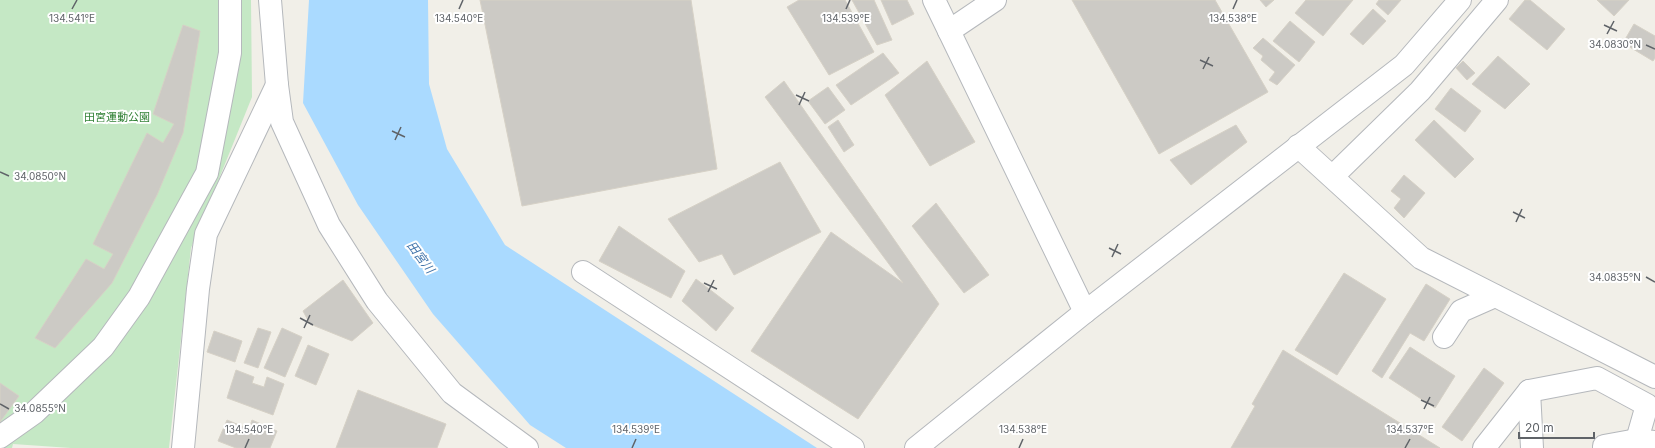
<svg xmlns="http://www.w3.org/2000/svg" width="1655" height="448" viewBox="0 0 1655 448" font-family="Inter,'Noto Sans JP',sans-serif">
  <rect width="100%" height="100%" fill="#f1efe8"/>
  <path fill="#c5e8c5" d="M 0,0 L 251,0 L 252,97 L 191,248 L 169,448 L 71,448 L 13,444 L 12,448 L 0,448 Z"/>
  <path fill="#aadaff" d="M 309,0 L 428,0 L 429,84 L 447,149 L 505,245 L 817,448 L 566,448 L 530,425 L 433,314 L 358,205 L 303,103 Z"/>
  <g fill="#cccac5" stroke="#d6d1c6">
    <path d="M 480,0 L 691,0 L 717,169 L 522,206 Z"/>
    <path d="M 799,0 L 845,0 L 874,52 L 829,75 L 787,7 Z"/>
    <path d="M 852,0 L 874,0 L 892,40 L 877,45 Z"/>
    <path d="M 881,0 L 907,0 L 914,14 L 892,25 Z"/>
    <path d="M 1072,0 L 1215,0 L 1268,92 L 1159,154 Z"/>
    <path d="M 1260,0 L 1274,0 L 1266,7 Z"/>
    <path d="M 1306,0 L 1353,0 L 1323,36 L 1295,13 Z"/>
    <path d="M 1379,0 L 1401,0 L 1388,15 L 1376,4 Z"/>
    <path d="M 1525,0 L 1530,0 L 1565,29 L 1547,50 L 1509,19 Z"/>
    <path d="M 1597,0 L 1629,0 L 1614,16 Z"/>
    <path d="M 1373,9 L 1386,21 L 1363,45 L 1350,34 Z"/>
    <path d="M 1290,21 L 1315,42 L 1299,62 L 1273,41 Z"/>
    <path d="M 1634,24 L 1655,36 L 1655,58 L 1653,61 L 1623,43 Z"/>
    <path d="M 183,25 L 200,31 L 183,133 L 157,195 L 112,283 L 55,348 L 35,338 L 86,259 L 104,269 L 113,254 L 93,244 L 147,133 L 163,143 L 174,124 L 153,114 Z"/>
    <path d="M 1263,38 L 1295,65 L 1277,85 L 1269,80 L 1275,72 L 1261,60 L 1263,56 L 1253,48 Z"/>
    <path d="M 883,53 L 899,73 L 851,105 L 836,85 Z"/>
    <path d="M 1498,56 L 1530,84 L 1505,109 L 1472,84 Z"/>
    <path d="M 927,61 L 975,142 L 930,166 L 885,95 Z"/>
    <path d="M 1463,61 L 1475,73 L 1467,80 L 1456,68 Z"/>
    <path d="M 784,81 L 939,304 L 858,419 L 751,351 L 831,232 L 903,283 L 765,97 Z"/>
    <path d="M 828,87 L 845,110 L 825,124 L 808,101 Z"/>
    <path d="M 1451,88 L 1481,111 L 1465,132 L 1435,109 Z"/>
    <path d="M 838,120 L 854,145 L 844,152 L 828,127 Z"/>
    <path d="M 1434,120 L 1474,159 L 1455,178 L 1415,140 Z"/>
    <path d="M 1236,125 L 1247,142 L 1191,185 L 1170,160 Z"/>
    <path d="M 780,162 L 821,232 L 734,275 L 722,254 L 699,262 L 668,219 Z"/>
    <path d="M 1404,175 L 1425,193 L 1404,218 L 1394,208 L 1401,199 L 1391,191 Z"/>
    <path d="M 936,203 L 989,275 L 964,293 L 912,226 Z"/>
    <path d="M 619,226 L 685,271 L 671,298 L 599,261 Z"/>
    <path d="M 1344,273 L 1386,299 L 1337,375 L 1295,350 Z"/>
    <path d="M 696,279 L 734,308 L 716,331 L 682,301 Z"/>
    <path d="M 343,280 L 373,323 L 352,341 L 310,324 L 303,311 Z"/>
    <path d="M 1426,284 L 1450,299 L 1424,341 L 1410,333 L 1382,378 L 1372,371 Z"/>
    <path d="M 258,328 L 271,332 L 258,368 L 244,363 Z"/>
    <path d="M 282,328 L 302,337 L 285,377 L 264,368 Z"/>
    <path d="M 214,331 L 242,341 L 235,362 L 207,352 Z"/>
    <path d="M 308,345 L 329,354 L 316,385 L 295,376 Z"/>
    <path d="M 1410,347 L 1455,376 L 1435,408 L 1389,378 Z"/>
    <path d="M 1283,350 L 1440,448 L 1231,448 L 1255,406 L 1252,404 Z"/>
    <path d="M 1484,368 L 1504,383 L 1462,441 L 1442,427 Z"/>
    <path d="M 236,370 L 254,377 L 252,383 L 264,387 L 267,377 L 284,384 L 273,415 L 227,398 Z"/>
    <path d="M 0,383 L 19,396 L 0,422 Z"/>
    <path d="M 358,390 L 446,424 L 437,448 L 336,448 Z"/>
    <path d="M 227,420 L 249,429 L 252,420 L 277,431 L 270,448 L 236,448 L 218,441 Z"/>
  </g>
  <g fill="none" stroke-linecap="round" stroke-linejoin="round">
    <defs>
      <g id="minor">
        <path d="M 270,0 L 277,85 L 282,122 L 329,225 L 377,301 L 452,393 L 527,448"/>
        <path d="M 934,0 L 1085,312"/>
        <path d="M 949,31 L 995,0"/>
        <path d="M 1298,146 L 1421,258 L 1655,377"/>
        <path d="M 1333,176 L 1420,91 L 1497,0"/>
        <path d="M 583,272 L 853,448"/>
        <path d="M 1444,337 L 1461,311 L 1495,296"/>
        <path d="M 1529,391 L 1532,448"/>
        <path d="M 0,437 L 34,413 L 103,347 L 139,297 L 207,173 L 230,53 L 230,0"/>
        <path d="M 183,448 L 198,289 L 206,234 L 277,85"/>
        <path d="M 916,448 L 1085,312 L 1404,65 L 1460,0"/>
        <path d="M 1484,448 L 1529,391 L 1597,378 L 1647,405 L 1637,440 L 1655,442"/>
        <path d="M 1604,448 L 1604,446 L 1637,440 L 1638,448"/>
      </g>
    </defs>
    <use href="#minor" stroke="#b5b8bc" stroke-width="24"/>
    <use href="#minor" stroke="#fff" stroke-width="22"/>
  </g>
  <path fill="none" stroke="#5f6368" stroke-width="1.5" d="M 72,9 L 77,0M 459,9 L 463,0M 846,9 L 850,0M 1233,9 L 1237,0M 1604,25 L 1617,31M 1607,34 L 1614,21M 1646,45 L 1655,49M 1200,60 L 1213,66M 1203,69 L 1209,57M 796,95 L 809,101M 799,105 L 805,92M 392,131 L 405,137M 395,140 L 401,127M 0,172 L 9,176M 1513,212 L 1525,218M 1516,222 L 1522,209M 1109,248 L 1121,254M 1112,257 L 1118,244M 1646,277 L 1655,282M 704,283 L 717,289M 708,292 L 714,280M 300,318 L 313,325M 304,328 L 310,315M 1421,400 L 1434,406M 0,404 L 9,409M 1424,409 L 1430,397M 245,448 L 249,439M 632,448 L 636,439M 1019,448 L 1023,439M 1405,448 L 1410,439"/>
  <g text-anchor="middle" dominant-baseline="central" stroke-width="4" stroke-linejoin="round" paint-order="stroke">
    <g font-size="11" fill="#348238" stroke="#fff">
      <text x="117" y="117">田宮運動公園</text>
    </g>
    <g font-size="12" font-style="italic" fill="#4174aa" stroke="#fff">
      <text transform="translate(421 257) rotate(53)">田宮川</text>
    </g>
  </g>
  <g font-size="10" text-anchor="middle" fill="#5f6368" stroke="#fff" stroke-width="4" stroke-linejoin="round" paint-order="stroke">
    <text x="72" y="22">134.541°E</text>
    <text x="459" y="22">134.540°E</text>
    <text x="846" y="22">134.539°E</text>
    <text x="1233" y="22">134.538°E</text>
    <text x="1615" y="48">34.0830°N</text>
    <text x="40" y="180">34.0850°N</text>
    <text x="1615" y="281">34.0835°N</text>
    <text x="40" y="412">34.0855°N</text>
    <text x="249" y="433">134.540°E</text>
    <text x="636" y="433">134.539°E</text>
    <text x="1023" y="433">134.538°E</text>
    <text x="1410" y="433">134.537°E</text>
  </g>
  <path d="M1519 432v6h75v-6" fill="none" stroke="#5f6368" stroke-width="2"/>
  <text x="1525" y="432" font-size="12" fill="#5f6368" stroke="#ffffff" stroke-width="3" paint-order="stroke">20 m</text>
</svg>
